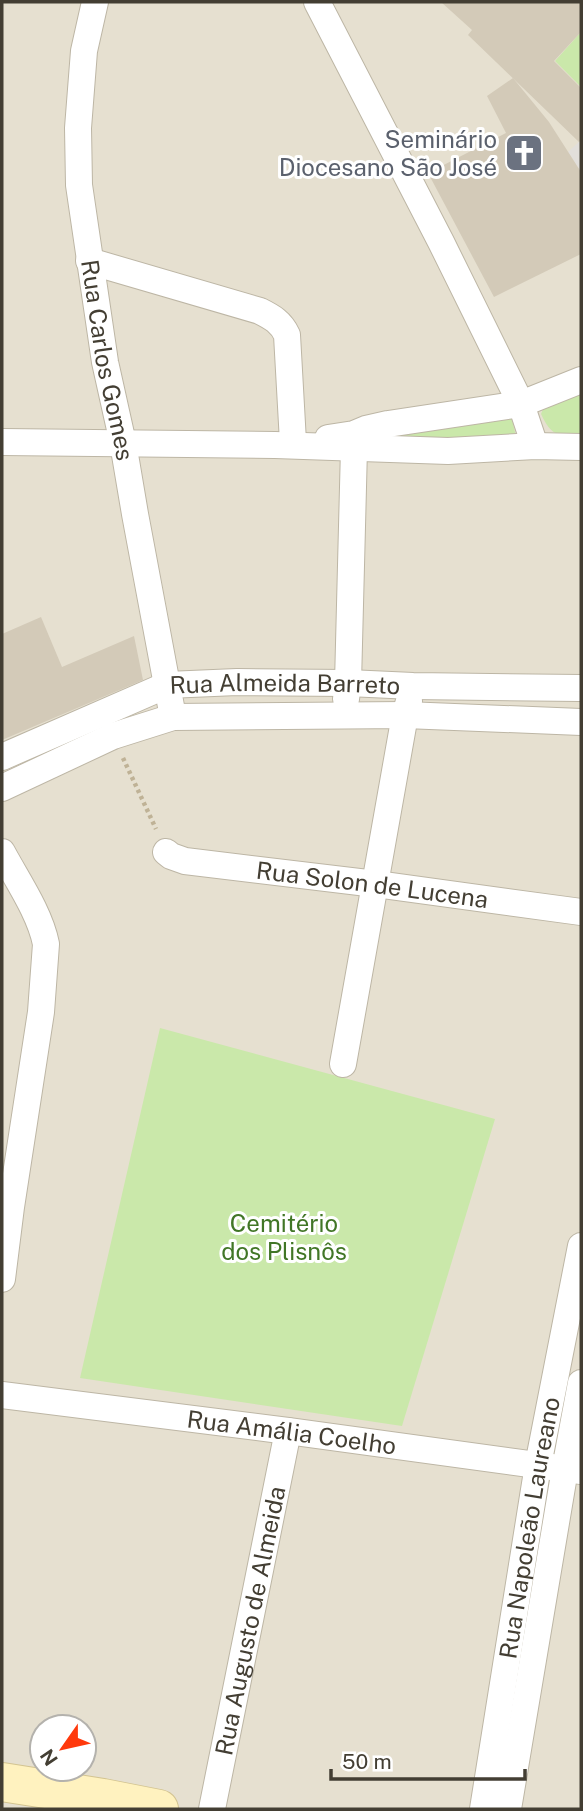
<svg xmlns="http://www.w3.org/2000/svg" width="583" height="1811" viewBox="0 0 583 1811" font-family="'Public Sans',sans-serif">
  <rect width="100%" height="100%" fill="#f2eee2"/>
  <path fill="#e6e0d0" fill-rule="evenodd" d="M 2,2 L 581,2 L 581,1809 L 2,1809 ZM 42,1727 L 84,1727 L 84,1769 L 42,1769 Z"/>
  <g fill="#cae8aa">
    <path d="M 581,32 L 581,87 L 555,61 Z"/>
    <path d="M 581,389 L 581,436 C 557,435 552,437 541,414 L 545,404 Z"/>
    <path d="M 512,419 L 517,441 L 362,437 L 466,420 Z"/>
    <path d="M 160,1028 L 495,1119 L 402,1426 L 80,1378 Z"/>
  </g>
  <path fill="#e2dfdb" d="M 581,140 L 581,172 L 568,152 Z"/>
  <g fill="#d3cab8">
    <path d="M 441,2 L 581,2 L 581,32 L 554,61 L 581,88 L 581,140 L 579,142 L 468,35 L 472,30 Z"/>
    <path d="M 513,78 L 549,122 L 581,172 L 581,254 L 494,297 L 428,173 L 506,133 L 487,96 Z"/>
    <path d="M 41,617 L 62,667 L 134,636 L 143,680 L 2,740 L 2,634 Z"/>
  </g>
  <g fill="none" stroke-linecap="round" stroke-linejoin="round">
    <defs>
      <g id="street">
        <path id="s1" d="M 95,2 L 84,51 L 78,128 L 79,185 L 105,362 L 123,443 L 135,514 L 173,717"/>
        <path d="M 317,2 L 441,242 L 521,404 L 535,446"/>
        <path d="M 89,261 L 260,311 C 272,317 281,322 287,335 L 293,442"/>
        <path d="M 328,438 L 354,434 L 366,429 L 388,424 L 521,404 L 581,380"/>
        <path d="M 2,442 L 275,445 L 448,451 L 535,446 L 581,447"/>
        <path d="M 346,699 L 348,683 L 354,448"/>
        <path id="s2" d="M 2,757 L 167,685 L 237,682 L 348,683 L 413,686 L 581,688"/>
        <path d="M 2,788 L 113,736 L 173,717 L 405,715 L 581,722"/>
        <path d="M 2,852 C 17,880 40,913 46,944 L 41,1012 L 11,1207 L 2,1279"/>
        <path id="s3" d="M 166,852 L 171,856 L 185,861 L 376,884 L 581,912"/>
        <path d="M 343,1064 L 405,715 L 409,701"/>
        <path id="s4" d="M 2,1395 L 288,1431 L 581,1471"/>
        <path id="s5" d="M 212,1809 L 288,1431"/>
        <path id="s6" d="M 483,1809 L 538,1465 L 581,1246"/>
        <path d="M 508,1809 L 565,1469 L 581,1383"/>
      </g>
      <path id="secondary" d="M 2,1782 L 103,1798 L 159,1809"/>
    </defs>
    <use href="#street" stroke="#bdb6a5" stroke-width="28"/>
    <use href="#secondary" stroke="#d3c491" stroke-width="40"/>
    <path stroke="#bfb296" stroke-width="4.5" stroke-dasharray="3.5 3.5" stroke-linecap="butt" d="M 123,758 L 156,829"/>
    <use href="#street" stroke="#fff" stroke-width="26"/>
    <use href="#secondary" stroke="#fff2bf" stroke-width="38"/>
  </g>
  <defs>
    <symbol id="church-square" viewBox="-11 -11 22 22"><rect x="-9" y="-9" width="18" height="18" rx="4" fill="#6b7280" stroke="#fff"/><path d="M-1.2-6h2.4v3.5h3.3v2.4h-3.3V6h-2.4V-.1h-3.3v-2.4h3.3Z" fill="#fff"/></symbol>
  </defs>
  <g fill-rule="evenodd">
    <use href="#church-square" x="502" y="131" width="44" height="44"/>
  </g>
  <g text-anchor="middle" dominant-baseline="central" stroke-width="6" stroke-linejoin="round" paint-order="stroke">
    <g font-size="24" fill="#5b616d" stroke="#fff" text-anchor="end">
      <text x="497" y="139">Seminário<tspan x="497" dy="28">Diocesano São José</tspan></text>
    </g>
    <g font-size="24" fill="#433e33" stroke="#fff">
      <text stroke="none"><textPath href="#s1" startOffset="362">Rua Carlos Gomes</textPath></text>
      <text stroke="none"><textPath href="#s2" startOffset="298">Rua Almeida Barreto</textPath></text>
      <text stroke="none"><textPath href="#s3" startOffset="210">Rua Solon de Lucena</textPath></text>
      <text stroke="none"><textPath href="#s4" startOffset="292">Rua Amália Coelho</textPath></text>
      <text stroke="none"><textPath href="#s6" startOffset="285">Rua Napoleão Laureano</textPath></text>
      <text stroke="none"><textPath href="#s5" startOffset="192">Rua Augusto de Almeida</textPath></text>
    </g>
    <g font-size="24" fill="#417626" stroke="#fff">
      <text x="284" y="1223">Cemitério<tspan x="284" dy="28">dos Plisnôs</tspan></text>
    </g>
  </g>
  <rect width="583" height="1811" fill="none" stroke="#433e33" stroke-width="7"/>
  <g transform="translate(63 1748) rotate(236)"><circle r="33" fill="#ffffff" stroke="#b4b2ad" stroke-width="2"/>
  <path d="M0-5L12 26L0 18L-12 26Z" fill="#ff390c"/>
  <text y="-10" font-size="19" font-weight="bold" text-anchor="middle" fill="#433e33">N</text>
  </g>
  <path d="M331 1769v10h194v-10" fill="none" stroke="#433e33" stroke-width="3.5"/>
  <text x="342" y="1769" font-size="21" fill="#433e33" stroke="#ffffff" stroke-width="5" paint-order="stroke">50 m</text>
</svg>
